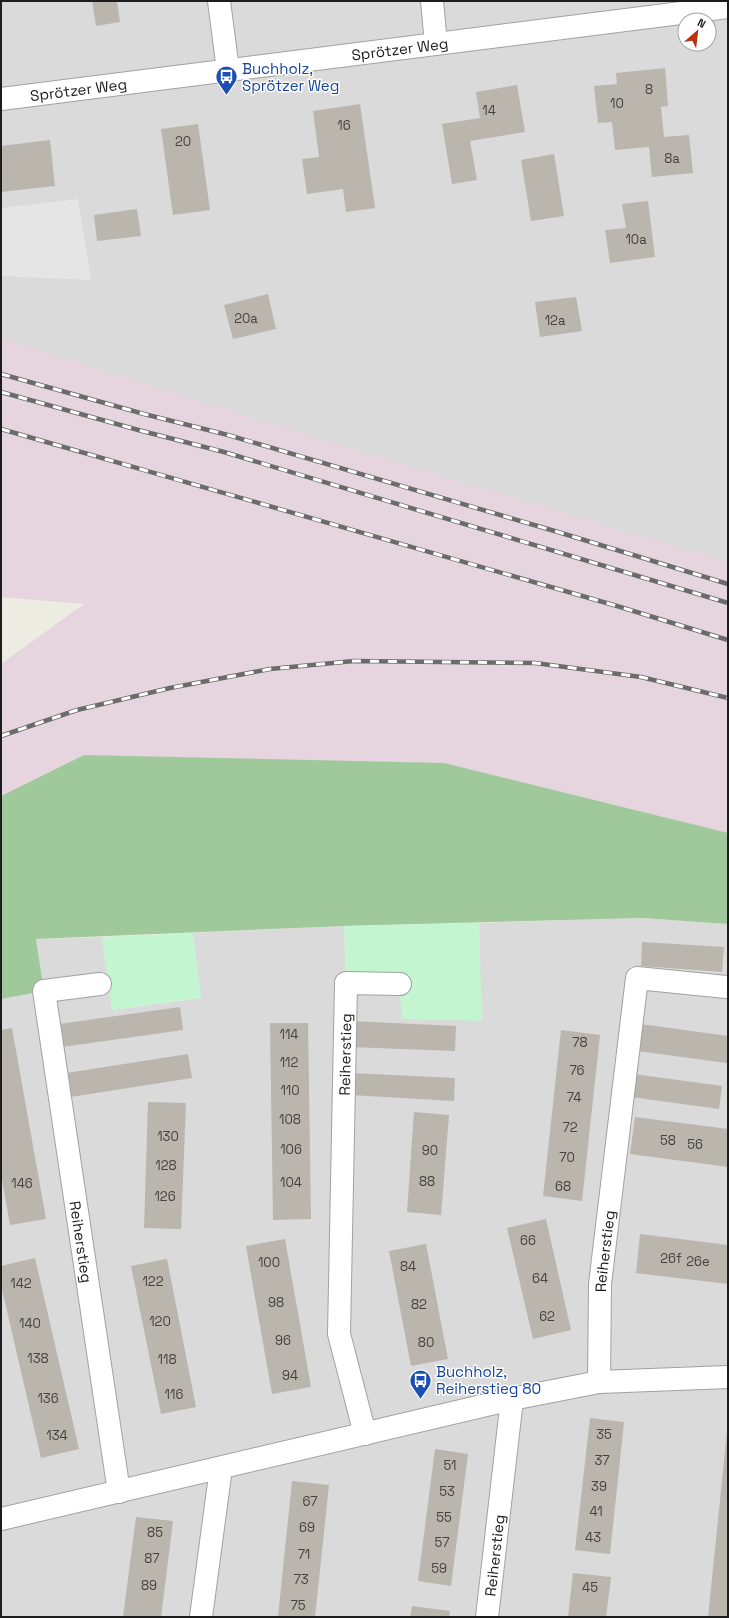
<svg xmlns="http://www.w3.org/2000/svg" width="729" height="1618" viewBox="0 0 729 1618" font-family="'Space Grotesk',sans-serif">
  <rect width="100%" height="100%" fill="#edece3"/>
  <g fill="#dbdada" fill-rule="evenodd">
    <path d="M 1,1 L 728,1 L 728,562 L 1,344 ZM 685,20 L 709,20 L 709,44 L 685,44 Z"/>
    <path d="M 642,918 L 728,924 L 728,1617 L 1,1617 L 1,999 L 44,991 L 36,939 L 102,937 L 112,1010 L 201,998 L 193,933 L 344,926 L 346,983 L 400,984 L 481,1021 L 479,923 Z"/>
  </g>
  <path fill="#e6d5df" d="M 1,338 L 336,444 L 728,562 L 728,864 L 84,755 L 1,796 L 1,664 L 84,604 L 1,597 Z"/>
  <path fill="#9fc99b" d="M 84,755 L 444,763 L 728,833 L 728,924 L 642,918 L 344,926 L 36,939 L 44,991 L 1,999 L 1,796 Z"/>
  <g fill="#c3f5d1">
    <path d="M 479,923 L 482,1021 L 402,1019 L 399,984 L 346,983 L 344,926 Z"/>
    <path d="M 193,933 L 201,998 L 112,1010 L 102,937 Z"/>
  </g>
  <path fill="#e5e5e5" d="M 78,199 L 91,280 L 1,276 L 1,208 Z"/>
  <g fill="#bab5ad">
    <path d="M 92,1 L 117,1 L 120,22 L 96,26 Z"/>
    <path d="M 665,68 L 668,106 L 661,107 L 664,137 L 689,135 L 693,173 L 652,177 L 649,147 L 615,150 L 612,122 L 598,123 L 594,86 L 617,84 L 616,73 Z"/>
    <path d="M 517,85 L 525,132 L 470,141 L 477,180 L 452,184 L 442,124 L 480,118 L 476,92 Z"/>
    <path d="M 360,104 L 375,208 L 346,212 L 343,189 L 307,194 L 302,159 L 319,157 L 313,111 Z"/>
    <path d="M 198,124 L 210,210 L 173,215 L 161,129 Z"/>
    <path d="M 50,140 L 55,186 L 1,192 L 1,146 Z"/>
    <path d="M 554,154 L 564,216 L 531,221 L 521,160 Z"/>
    <path d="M 648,201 L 655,257 L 610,263 L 605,230 L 626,228 L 622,204 Z"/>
    <path d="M 137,209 L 141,236 L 97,241 L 94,215 Z"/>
    <path d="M 268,294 L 276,329 L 233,339 L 224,305 Z"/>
    <path d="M 576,297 L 582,331 L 540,337 L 535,302 Z"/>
    <path d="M 642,942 L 724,947 L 722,972 L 641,966 Z"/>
    <path d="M 180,1007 L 183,1030 L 55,1048 L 52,1025 Z"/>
    <path d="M 351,1021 L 456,1026 L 455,1051 L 350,1047 Z"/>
    <path d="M 270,1023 L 308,1023 L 311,1219 L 273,1220 Z"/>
    <path d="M 641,1024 L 728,1036 L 727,1063 L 637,1051 Z"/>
    <path d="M 12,1028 L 46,1219 L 10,1225 L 1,1174 L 1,1030 Z"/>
    <path d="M 561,1030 L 600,1035 L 582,1201 L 543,1196 Z"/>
    <path d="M 188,1054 L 192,1078 L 64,1098 L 60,1074 Z"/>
    <path d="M 351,1073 L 455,1078 L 454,1101 L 350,1095 Z"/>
    <path d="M 634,1074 L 722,1086 L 719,1109 L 631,1097 Z"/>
    <path d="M 148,1102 L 186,1103 L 181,1229 L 144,1228 Z"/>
    <path d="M 414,1112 L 449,1115 L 441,1215 L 407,1212 Z"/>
    <path d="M 635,1117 L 728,1129 L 728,1167 L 630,1154 Z"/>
    <path d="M 546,1219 L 571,1330 L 533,1339 L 507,1228 Z"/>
    <path d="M 640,1234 L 728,1245 L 728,1284 L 636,1273 Z"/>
    <path d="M 285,1239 L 311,1387 L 272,1394 L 246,1246 Z"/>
    <path d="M 426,1244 L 448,1359 L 411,1366 L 389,1251 Z"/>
    <path d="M 35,1258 L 79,1449 L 41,1458 L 1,1285 L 1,1266 Z"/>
    <path d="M 167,1259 L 196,1407 L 161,1414 L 131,1266 Z"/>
    <path d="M 590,1418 L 624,1422 L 610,1554 L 575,1550 Z"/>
    <path d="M 727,1432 L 728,1617 L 708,1617 Z"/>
    <path d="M 435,1449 L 468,1454 L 451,1586 L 418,1581 Z"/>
    <path d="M 292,1481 L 329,1485 L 315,1617 L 278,1617 Z"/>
    <path d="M 136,1517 L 173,1521 L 161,1617 L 123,1617 Z"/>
    <path d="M 573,1573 L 611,1577 L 606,1617 L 568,1617 Z"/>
    <path d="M 412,1606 L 450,1611 L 449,1617 L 410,1617 Z"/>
  </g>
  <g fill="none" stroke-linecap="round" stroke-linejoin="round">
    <defs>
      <g id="minor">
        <path d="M 219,1 L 228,70"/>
        <path d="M 432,1 L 436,44"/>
        <path id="s1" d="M 1,99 L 728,7"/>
        <path id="s2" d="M 100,984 L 44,991 L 119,1492"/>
        <path id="s3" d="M 599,1382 L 600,1284 L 637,978 L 726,987"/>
        <path id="s4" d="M 365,1434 L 339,1334 L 346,983 L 400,984"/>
        <path d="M 1,1519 L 512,1399 L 599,1382 L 728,1377"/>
        <path d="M 201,1617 L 221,1468"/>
        <path id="s5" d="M 487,1617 L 512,1399"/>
      </g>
    </defs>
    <use href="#minor" stroke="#a1a1a1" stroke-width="24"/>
    <use href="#minor" stroke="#fff" stroke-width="22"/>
    <defs>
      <g id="rail">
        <path d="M 1,374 L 144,414 L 228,435 L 558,532 L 728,584"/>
        <path d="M 1,392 L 142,431 L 224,452 L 728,603"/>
        <path d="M 1,429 L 617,606 L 728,640"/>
        <path d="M 1,736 L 77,710 L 170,688 L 270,669 L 354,661 L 535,663 L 641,677 L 728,698"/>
      </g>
    </defs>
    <use href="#rail" stroke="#6b6b6b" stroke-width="4.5"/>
    <use href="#rail" stroke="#fff" stroke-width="3" stroke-dasharray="9" stroke-linecap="butt"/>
  </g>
  <defs>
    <symbol id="bus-pin" viewBox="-11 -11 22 30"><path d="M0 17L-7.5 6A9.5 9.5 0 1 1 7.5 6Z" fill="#1a4fb4" stroke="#fff"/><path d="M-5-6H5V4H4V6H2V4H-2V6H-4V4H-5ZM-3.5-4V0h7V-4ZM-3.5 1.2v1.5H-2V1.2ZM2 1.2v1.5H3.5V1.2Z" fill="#fff"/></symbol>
  </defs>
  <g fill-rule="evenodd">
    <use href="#bus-pin" x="214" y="64" width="25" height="34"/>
    <use href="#bus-pin" x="408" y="1368" width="25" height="34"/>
  </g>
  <g text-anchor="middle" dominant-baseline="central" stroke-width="3" stroke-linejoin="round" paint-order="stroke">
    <g font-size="13" fill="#444341">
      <text x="649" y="89">8</text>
      <text x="617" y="103">10</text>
      <text x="489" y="110">14</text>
      <text x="344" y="125">16</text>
      <text x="183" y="141">20</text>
      <text x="672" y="158">8a</text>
      <text x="636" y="239">10a</text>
      <text x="246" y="318">20a</text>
      <text x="555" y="320">12a</text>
      <text x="289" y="1034">114</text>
      <text x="580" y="1042">78</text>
      <text x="289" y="1062">112</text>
      <text x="577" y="1070">76</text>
      <text x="290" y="1090">110</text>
      <text x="574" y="1097">74</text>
      <text x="290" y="1119">108</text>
      <text x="570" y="1127">72</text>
      <text x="168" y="1136">130</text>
      <text x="668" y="1140">58</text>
      <text x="695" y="1144">56</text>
      <text x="291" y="1149">106</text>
      <text x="430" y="1150">90</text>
      <text x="567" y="1157">70</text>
      <text x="166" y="1165">128</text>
      <text x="427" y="1181">88</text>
      <text x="291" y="1182">104</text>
      <text x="22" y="1183">146</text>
      <text x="563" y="1186">68</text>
      <text x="165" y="1196">126</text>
      <text x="528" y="1240">66</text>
      <text x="671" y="1258">26f</text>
      <text x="698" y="1261">26e</text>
      <text x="269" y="1262">100</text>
      <text x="408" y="1266">84</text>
      <text x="540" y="1278">64</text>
      <text x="153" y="1281">122</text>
      <text x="21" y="1283">142</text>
      <text x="276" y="1302">98</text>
      <text x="419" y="1304">82</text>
      <text x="547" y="1316">62</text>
      <text x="160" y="1321">120</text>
      <text x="30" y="1323">140</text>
      <text x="283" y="1340">96</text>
      <text x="426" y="1342">80</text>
      <text x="38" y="1358">138</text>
      <text x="167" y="1359">118</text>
      <text x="290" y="1375">94</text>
      <text x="174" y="1394">116</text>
      <text x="48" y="1398">136</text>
      <text x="604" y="1434">35</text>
      <text x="57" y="1435">134</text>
      <text x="602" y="1460">37</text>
      <text x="450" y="1465">51</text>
      <text x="599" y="1486">39</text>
      <text x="447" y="1491">53</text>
      <text x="310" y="1501">67</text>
      <text x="596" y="1511">41</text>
      <text x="444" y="1517">55</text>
      <text x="307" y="1527">69</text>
      <text x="155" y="1532">85</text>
      <text x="593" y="1537">43</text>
      <text x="442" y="1542">57</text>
      <text x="304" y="1554">71</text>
      <text x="152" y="1558">87</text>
      <text x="439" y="1568">59</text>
      <text x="301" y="1579">73</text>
      <text x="149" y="1585">89</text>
      <text x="590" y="1587">45</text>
      <text x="298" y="1605">75</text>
    </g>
    <g font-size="15" fill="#1d1d1d" stroke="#fff">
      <text stroke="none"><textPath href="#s1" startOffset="402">Sprötzer Weg</textPath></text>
      <text stroke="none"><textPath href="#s1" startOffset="78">Sprötzer Weg</textPath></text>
      <text stroke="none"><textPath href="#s4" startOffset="383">Reiherstieg</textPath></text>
      <text stroke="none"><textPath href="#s2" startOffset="310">Reiherstieg</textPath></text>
      <text stroke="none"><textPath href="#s3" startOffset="131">Reiherstieg</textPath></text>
      <text stroke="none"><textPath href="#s5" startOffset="62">Reiherstieg</textPath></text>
    </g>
    <g font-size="15" fill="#164399" stroke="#fff" text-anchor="start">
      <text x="242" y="68">Buchholz,<tspan x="242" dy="17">Sprötzer Weg</tspan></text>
      <text x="436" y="1371">Buchholz,<tspan x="436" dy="17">Reiherstieg 80</tspan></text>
    </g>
  </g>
  <rect width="729" height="1618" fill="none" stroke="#1d1d1d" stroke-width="4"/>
  <g transform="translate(697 32) rotate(28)"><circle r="19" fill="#ffffff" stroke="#a5a5a5"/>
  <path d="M0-3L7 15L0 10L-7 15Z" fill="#ba330f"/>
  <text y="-6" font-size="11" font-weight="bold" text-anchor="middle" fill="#1d1d1d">N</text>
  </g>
</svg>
